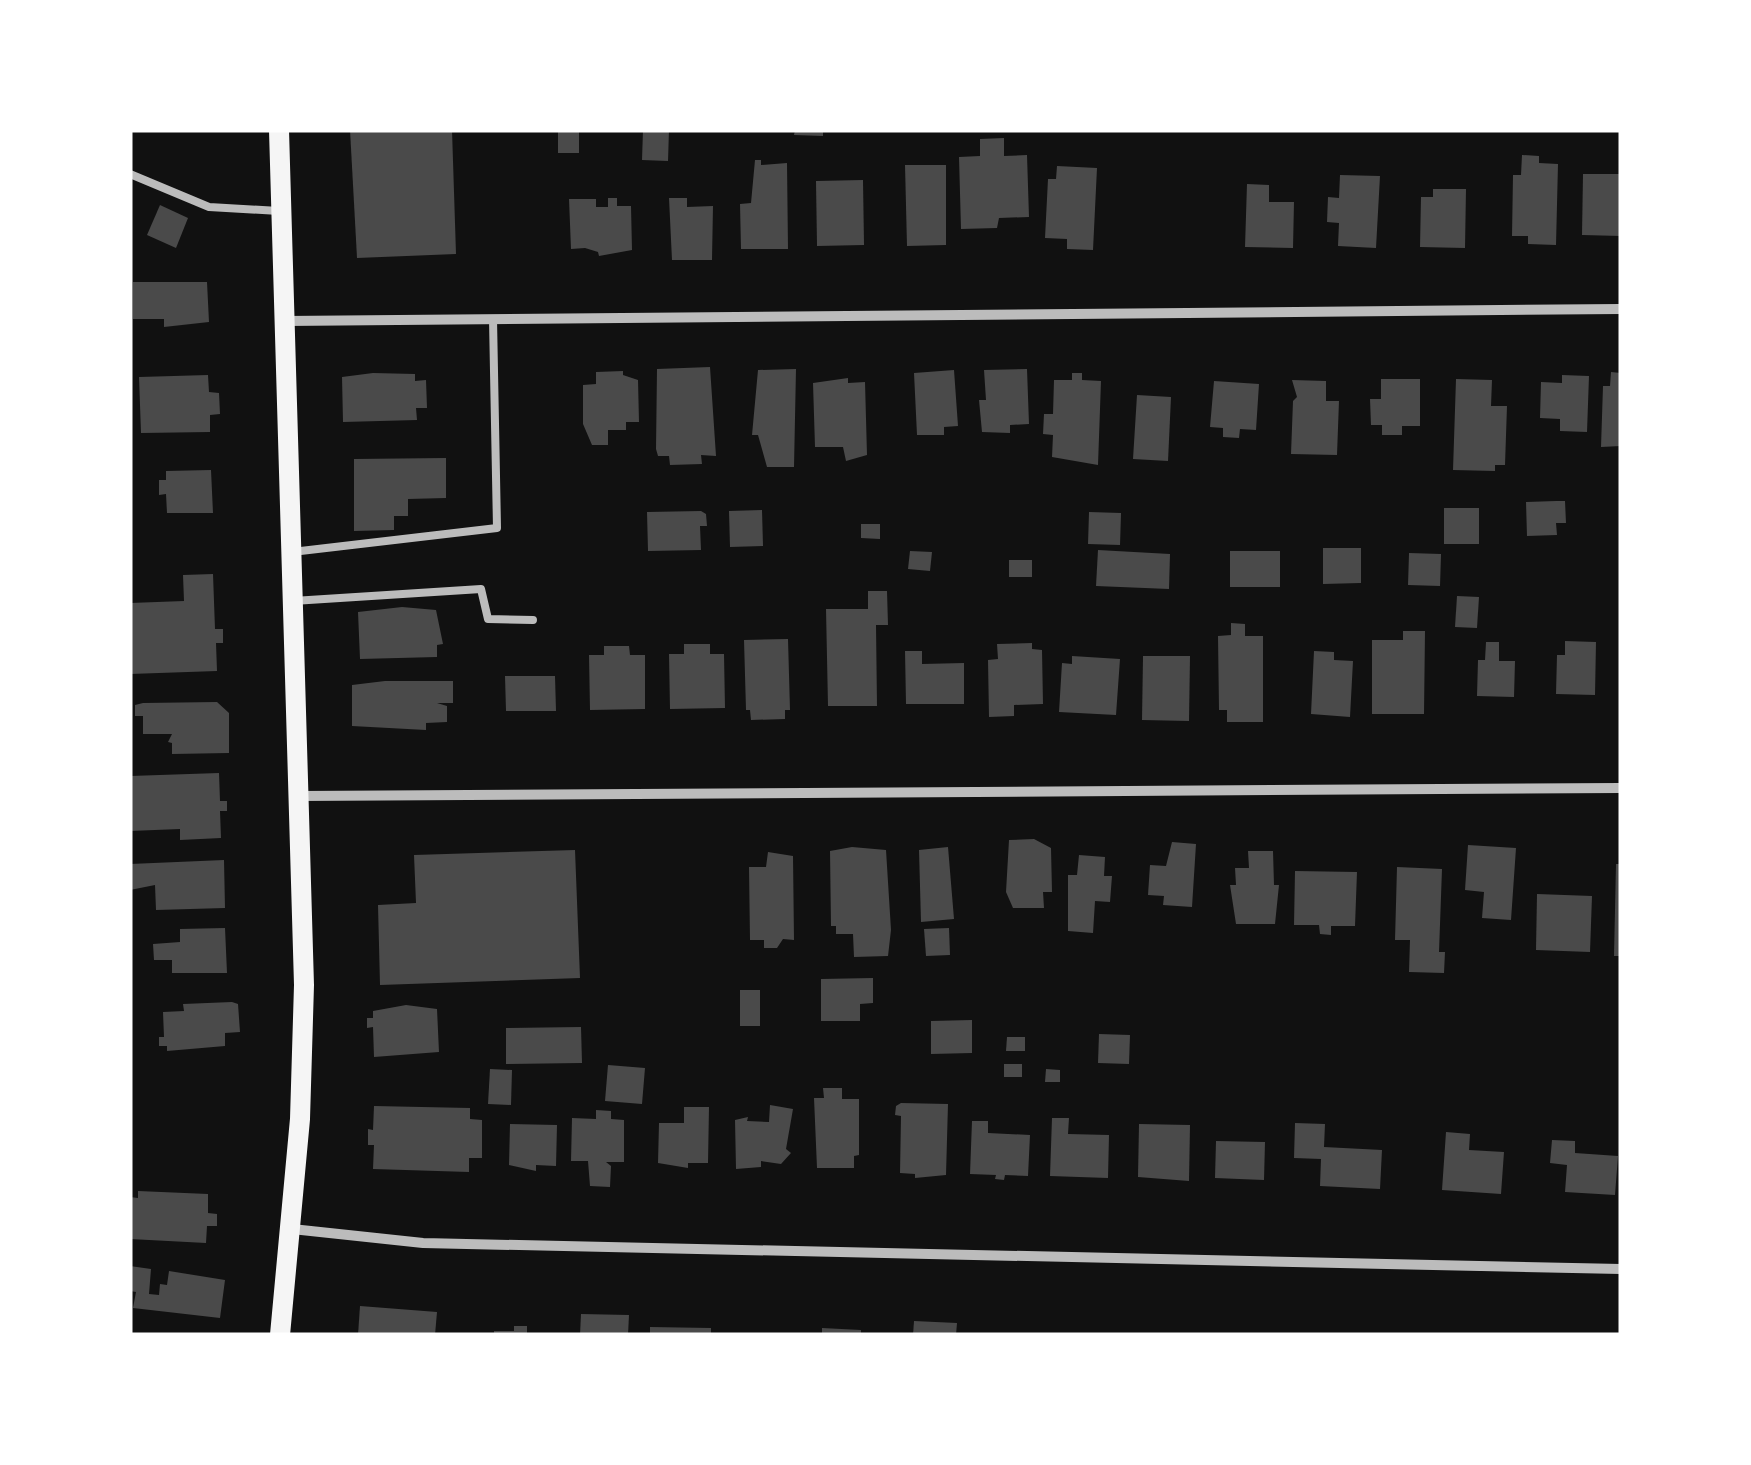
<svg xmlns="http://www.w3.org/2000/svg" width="1751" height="1465" viewBox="0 0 1751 1465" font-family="'Alegreya Sans',sans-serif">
  <rect width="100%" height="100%" fill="#111"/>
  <g fill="#4a4a4a">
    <path d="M 350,130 L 452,130 L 456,254 L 357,258 Z"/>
    <rect x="558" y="130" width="21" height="23"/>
    <path d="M 643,130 L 669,130 L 668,161 L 642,160 Z"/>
    <path d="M 795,130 L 823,130 L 823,136 L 794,135 Z"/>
    <path d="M 1004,138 L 1004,156 L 1027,155 L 1029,217 L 999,218 L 997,228 L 961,229 L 959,157 L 980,156 L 980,139 Z"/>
    <path d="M 1522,155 L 1539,156 L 1539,163 L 1558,164 L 1556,245 L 1528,244 L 1528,236 L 1512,236 L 1513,175 L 1521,175 Z"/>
    <path d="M 755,160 L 761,160 L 761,165 L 787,163 L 788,249 L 741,249 L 740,204 L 751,203 Z"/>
    <path d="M 905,165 L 946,165 L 946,245 L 907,246 Z"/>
    <path d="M 1057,166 L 1097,168 L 1093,250 L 1067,249 L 1067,239 L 1045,238 L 1048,179 L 1056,179 Z"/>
    <path d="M 1583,174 L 1621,174 L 1621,236 L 1582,235 Z"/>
    <path d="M 1340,175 L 1380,176 L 1376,248 L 1338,246 L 1339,223 L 1327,222 L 1328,197 L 1339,198 Z"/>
    <path d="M 863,180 L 864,245 L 817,246 L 816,181 Z"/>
    <path d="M 1247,184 L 1269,185 L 1269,202 L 1294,202 L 1293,248 L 1245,247 Z"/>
    <path d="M 1433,189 L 1466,189 L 1465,248 L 1420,247 L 1421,197 L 1433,197 Z"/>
    <path d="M 608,198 L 617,198 L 617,206 L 631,206 L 632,250 L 599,256 L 598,252 L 585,248 L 571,249 L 569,199 L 596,199 L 596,207 L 608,207 Z"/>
    <path d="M 669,198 L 687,198 L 687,207 L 713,206 L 712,260 L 672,260 Z"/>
    <path d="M 160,205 L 188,218 L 176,248 L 147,235 Z"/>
    <path d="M 133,282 L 207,282 L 209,322 L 164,327 L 164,319 L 133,319 Z"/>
    <path d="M 710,367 L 716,456 L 701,455 L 702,464 L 670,465 L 669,456 L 658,456 L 656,449 L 657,369 Z"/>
    <path d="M 796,369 L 794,467 L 767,467 L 758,435 L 752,435 L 758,370 Z"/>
    <path d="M 1027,369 L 1029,424 L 1010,425 L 1010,433 L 982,432 L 979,400 L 986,400 L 984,370 Z"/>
    <path d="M 954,370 L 958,426 L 944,427 L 944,435 L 917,435 L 914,373 Z"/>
    <path d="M 623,371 L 623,375 L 638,380 L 639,422 L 626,422 L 626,430 L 608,430 L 608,445 L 592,445 L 583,424 L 583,385 L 596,384 L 596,372 Z"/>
    <path d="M 1611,372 L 1621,373 L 1621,446 L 1601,447 L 1603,386 L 1610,386 Z"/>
    <path d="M 373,373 L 415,374 L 415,381 L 426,380 L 427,408 L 416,408 L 417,420 L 343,422 L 342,377 Z"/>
    <path d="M 1072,373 L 1082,373 L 1082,380 L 1101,381 L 1098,465 L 1052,457 L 1053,435 L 1043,434 L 1044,414 L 1053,414 L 1054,380 L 1072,380 Z"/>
    <path d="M 208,375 L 209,392 L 219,393 L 220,414 L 210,415 L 210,432 L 141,433 L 139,377 Z"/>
    <path d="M 1562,375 L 1589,376 L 1587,432 L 1560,431 L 1560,419 L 1540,418 L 1541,382 L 1562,383 Z"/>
    <path d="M 848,378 L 848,383 L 865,382 L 867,455 L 846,461 L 843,447 L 815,447 L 813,383 Z"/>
    <path d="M 1381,379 L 1420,379 L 1420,426 L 1402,426 L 1402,435 L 1382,435 L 1382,425 L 1371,425 L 1370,399 L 1381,399 Z"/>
    <path d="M 1456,379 L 1492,380 L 1491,406 L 1507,406 L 1505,465 L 1495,465 L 1495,471 L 1453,470 Z"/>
    <path d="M 1292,380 L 1326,381 L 1326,401 L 1339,401 L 1337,455 L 1291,454 L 1293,401 L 1297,397 Z"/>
    <path d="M 1214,381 L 1259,384 L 1256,430 L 1240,429 L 1239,438 L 1223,437 L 1223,428 L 1210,427 Z"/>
    <path d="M 1137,395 L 1171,397 L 1168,461 L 1133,459 Z"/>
    <path d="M 446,458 L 446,498 L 408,499 L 408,516 L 394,516 L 394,530 L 354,531 L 354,459 Z"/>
    <path d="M 211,470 L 213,513 L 167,513 L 166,494 L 159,495 L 159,480 L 166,480 L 166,471 Z"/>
    <path d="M 1556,501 L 1565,501 L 1566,523 L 1556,523 L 1557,535 L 1527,536 L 1526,502 Z"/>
    <rect x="1444" y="508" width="35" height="36"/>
    <path d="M 762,510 L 763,546 L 730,547 L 729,511 Z"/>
    <path d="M 701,511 L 706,514 L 707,526 L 700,526 L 701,550 L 648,551 L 647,512 Z"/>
    <path d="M 1089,512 L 1121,513 L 1120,545 L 1088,544 Z"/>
    <path d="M 861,524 L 880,524 L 880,539 L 861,538 Z"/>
    <path d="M 1323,548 L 1361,548 L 1361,583 L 1323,584 Z"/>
    <path d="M 1098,550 L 1170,554 L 1169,589 L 1096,586 Z"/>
    <path d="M 910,551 L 932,552 L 930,571 L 908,569 Z"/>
    <rect x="1230" y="551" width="50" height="36"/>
    <path d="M 1409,553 L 1441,554 L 1440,586 L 1408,585 Z"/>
    <rect x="1009" y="560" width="23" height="17"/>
    <path d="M 213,574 L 215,629 L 223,629 L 223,643 L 216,643 L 217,671 L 130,674 L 130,603 L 184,601 L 183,575 Z"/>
    <path d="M 868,591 L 887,591 L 888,625 L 876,625 L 877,706 L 828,706 L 826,609 L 868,609 Z"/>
    <path d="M 1457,596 L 1479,597 L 1477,628 L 1455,627 Z"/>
    <path d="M 402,607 L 436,610 L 443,644 L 437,645 L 437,657 L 360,659 L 358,612 Z"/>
    <path d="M 1231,623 L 1245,624 L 1245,636 L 1263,636 L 1263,722 L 1227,722 L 1227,710 L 1219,710 L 1218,636 L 1231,635 Z"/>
    <path d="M 1403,631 L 1425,631 L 1424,714 L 1372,714 L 1372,640 L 1403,640 Z"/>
    <path d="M 788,639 L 790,710 L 785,710 L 785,719 L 751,720 L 750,710 L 746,710 L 744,640 Z"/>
    <path d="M 1565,641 L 1596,642 L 1595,695 L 1556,694 L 1557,655 L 1565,655 Z"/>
    <path d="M 1486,642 L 1499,642 L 1499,661 L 1515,661 L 1514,697 L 1477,696 L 1478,660 L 1485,660 Z"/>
    <path d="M 1032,643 L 1032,649 L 1042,650 L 1043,704 L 1014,705 L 1014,716 L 989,717 L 988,660 L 998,659 L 997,644 Z"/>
    <path d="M 684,644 L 710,644 L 710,654 L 724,654 L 725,708 L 670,709 L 669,654 L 684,654 Z"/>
    <path d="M 604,646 L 629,646 L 630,655 L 645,655 L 645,709 L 590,710 L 589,655 L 604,655 Z"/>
    <path d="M 905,651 L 922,651 L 922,664 L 964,663 L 964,704 L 906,704 Z"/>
    <path d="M 1314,651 L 1334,652 L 1334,660 L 1353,661 L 1350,717 L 1311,714 Z"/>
    <path d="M 1072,656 L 1120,659 L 1116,715 L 1059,712 L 1062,663 L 1072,664 Z"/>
    <path d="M 1143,656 L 1190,656 L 1189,721 L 1142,720 Z"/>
    <path d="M 505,676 L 555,676 L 556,711 L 506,711 Z"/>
    <path d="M 385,681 L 453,681 L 453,703 L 437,703 L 447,706 L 447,722 L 426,723 L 426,730 L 352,726 L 352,685 Z"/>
    <path d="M 217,702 L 229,713 L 229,753 L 172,754 L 172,743 L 168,742 L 172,734 L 143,734 L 143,716 L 135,716 L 135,705 L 143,703 Z"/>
    <path d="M 219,773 L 220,801 L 227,801 L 227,811 L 220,811 L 221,838 L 180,840 L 180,829 L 130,831 L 130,776 Z"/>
    <path d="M 1034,839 L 1051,848 L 1052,892 L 1043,892 L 1044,908 L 1013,908 L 1006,892 L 1009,840 Z"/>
    <path d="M 1172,842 L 1196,844 L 1192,907 L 1163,905 L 1164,896 L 1148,895 L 1150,865 L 1166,866 Z"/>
    <path d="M 1468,845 L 1516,848 L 1511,920 L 1482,918 L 1484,892 L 1465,890 Z"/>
    <path d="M 852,847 L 886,850 L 891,930 L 888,956 L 854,957 L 853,934 L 836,934 L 836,926 L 831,926 L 830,851 Z"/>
    <path d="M 948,847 L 954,919 L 921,922 L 919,850 Z"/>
    <path d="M 575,850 L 580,978 L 380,985 L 378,905 L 416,903 L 414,855 Z"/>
    <path d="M 1248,851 L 1273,851 L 1274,885 L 1279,885 L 1275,924 L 1236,924 L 1230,885 L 1236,885 L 1235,868 L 1249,868 Z"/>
    <path d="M 768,852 L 793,856 L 794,940 L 783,939 L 777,948 L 764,948 L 764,940 L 750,940 L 749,867 L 766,867 Z"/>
    <path d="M 1079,855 L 1105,857 L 1104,876 L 1112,876 L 1110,902 L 1095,901 L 1093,933 L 1068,931 L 1068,875 L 1077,875 Z"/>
    <path d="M 224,860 L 225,908 L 156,910 L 155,885 L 130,890 L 130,864 Z"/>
    <path d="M 1616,864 L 1621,864 L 1621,956 L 1614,956 Z"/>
    <path d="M 1397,867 L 1442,869 L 1439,952 L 1445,952 L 1444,973 L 1409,972 L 1410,940 L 1395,940 Z"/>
    <path d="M 1295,871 L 1357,872 L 1355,926 L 1331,926 L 1331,935 L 1320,934 L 1319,925 L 1294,925 Z"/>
    <path d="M 1537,894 L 1592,896 L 1590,952 L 1536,950 Z"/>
    <path d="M 225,928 L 227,973 L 172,973 L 172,960 L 154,960 L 153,944 L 180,942 L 180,929 Z"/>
    <path d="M 949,928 L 950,955 L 926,956 L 924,929 Z"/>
    <path d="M 873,978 L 873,1003 L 860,1004 L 860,1021 L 821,1021 L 821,979 Z"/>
    <rect x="740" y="990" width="20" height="36"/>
    <path d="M 232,1002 L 238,1004 L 240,1032 L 225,1033 L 225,1046 L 167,1051 L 167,1046 L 159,1046 L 159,1037 L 164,1037 L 163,1012 L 184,1011 L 183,1004 Z"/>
    <path d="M 406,1005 L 437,1009 L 439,1052 L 374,1057 L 373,1027 L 367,1028 L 367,1018 L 373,1018 L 373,1011 Z"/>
    <path d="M 972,1020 L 972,1053 L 931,1054 L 931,1021 Z"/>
    <path d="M 581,1027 L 582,1063 L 506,1064 L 506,1028 Z"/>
    <path d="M 1099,1034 L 1130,1035 L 1129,1064 L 1098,1063 Z"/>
    <path d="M 1007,1037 L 1025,1037 L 1025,1051 L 1006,1051 Z"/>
    <rect x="1004" y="1064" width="18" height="13"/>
    <path d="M 608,1065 L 645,1068 L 642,1104 L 605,1101 Z"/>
    <path d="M 490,1069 L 512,1070 L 511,1105 L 488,1104 Z"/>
    <path d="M 1046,1069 L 1060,1070 L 1060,1082 L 1045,1082 Z"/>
    <path d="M 823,1088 L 842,1088 L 842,1099 L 859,1099 L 859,1155 L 854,1156 L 854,1168 L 817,1168 L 814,1098 L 824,1098 Z"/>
    <path d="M 901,1103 L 948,1104 L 946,1175 L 915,1178 L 915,1174 L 900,1173 L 901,1116 L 895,1115 L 896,1106 Z"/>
    <path d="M 770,1105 L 793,1109 L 786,1149 L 791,1153 L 781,1164 L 761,1161 L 761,1167 L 736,1169 L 735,1120 L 748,1117 L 747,1121 L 769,1122 Z"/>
    <path d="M 374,1106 L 470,1108 L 470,1119 L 482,1120 L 482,1158 L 469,1158 L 469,1172 L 373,1169 L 374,1145 L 368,1145 L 368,1129 L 373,1130 Z"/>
    <path d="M 684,1107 L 709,1107 L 708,1163 L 688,1163 L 688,1168 L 658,1163 L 659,1123 L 684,1123 Z"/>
    <path d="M 596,1110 L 611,1111 L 611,1119 L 624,1120 L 624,1162 L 606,1162 L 611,1166 L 610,1187 L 590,1186 L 588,1161 L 571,1161 L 572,1118 L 596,1119 Z"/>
    <path d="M 1052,1118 L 1069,1118 L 1068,1134 L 1109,1135 L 1108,1178 L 1050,1176 Z"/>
    <path d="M 972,1121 L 988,1121 L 988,1133 L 1030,1135 L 1028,1176 L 1005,1175 L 1004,1180 L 995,1179 L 996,1175 L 970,1174 Z"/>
    <path d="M 1295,1123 L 1325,1124 L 1324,1147 L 1382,1150 L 1380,1189 L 1320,1186 L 1321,1159 L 1294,1158 Z"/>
    <path d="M 510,1124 L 557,1125 L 556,1166 L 536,1165 L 536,1171 L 509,1165 Z"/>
    <path d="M 1139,1124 L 1190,1125 L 1189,1181 L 1138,1177 Z"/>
    <path d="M 1446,1132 L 1470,1134 L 1469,1150 L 1504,1152 L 1501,1194 L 1442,1190 Z"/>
    <path d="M 1552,1140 L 1575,1141 L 1575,1153 L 1618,1156 L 1615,1195 L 1565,1192 L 1567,1165 L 1550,1163 Z"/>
    <path d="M 1216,1141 L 1265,1142 L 1264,1180 L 1215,1178 Z"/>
    <path d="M 138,1191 L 208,1194 L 208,1213 L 217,1214 L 217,1226 L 207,1226 L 206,1243 L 130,1239 L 130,1197 L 138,1198 Z"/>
    <path d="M 130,1266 L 151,1269 L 149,1294 L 159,1295 L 160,1284 L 167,1285 L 169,1271 L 225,1280 L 220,1318 L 133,1308 L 136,1292 L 130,1291 Z"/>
    <path d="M 360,1306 L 437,1312 L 435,1335 L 358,1335 Z"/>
    <path d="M 581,1314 L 629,1315 L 628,1335 L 580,1335 Z"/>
    <path d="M 914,1321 L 957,1323 L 956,1335 L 913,1335 Z"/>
    <path d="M 514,1326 L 527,1326 L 527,1335 L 494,1335 L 494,1331 L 514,1331 Z"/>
    <path d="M 650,1327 L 711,1328 L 711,1335 L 650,1335 Z"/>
    <path d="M 822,1328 L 861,1330 L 861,1335 L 822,1335 Z"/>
  </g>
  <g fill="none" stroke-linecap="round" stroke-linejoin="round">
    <g stroke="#bcbcbc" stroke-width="8">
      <path d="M 130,174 L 209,207 L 279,211"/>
      <path d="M 292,552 L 497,528 L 493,319"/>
      <path d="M 293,601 L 481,589 L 488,619 L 533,620"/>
    </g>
    <g stroke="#bcbcbc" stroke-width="10">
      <path d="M 285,321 L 1621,309"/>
      <path d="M 299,796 L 1621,788"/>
      <path d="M 292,1229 L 423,1243 L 1621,1269"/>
    </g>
    <path stroke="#f5f5f5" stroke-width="20" d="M 279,130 L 304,985 L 300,1119 L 280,1335"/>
  </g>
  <rect width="1751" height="1465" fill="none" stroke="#ffffff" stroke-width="265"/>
</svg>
